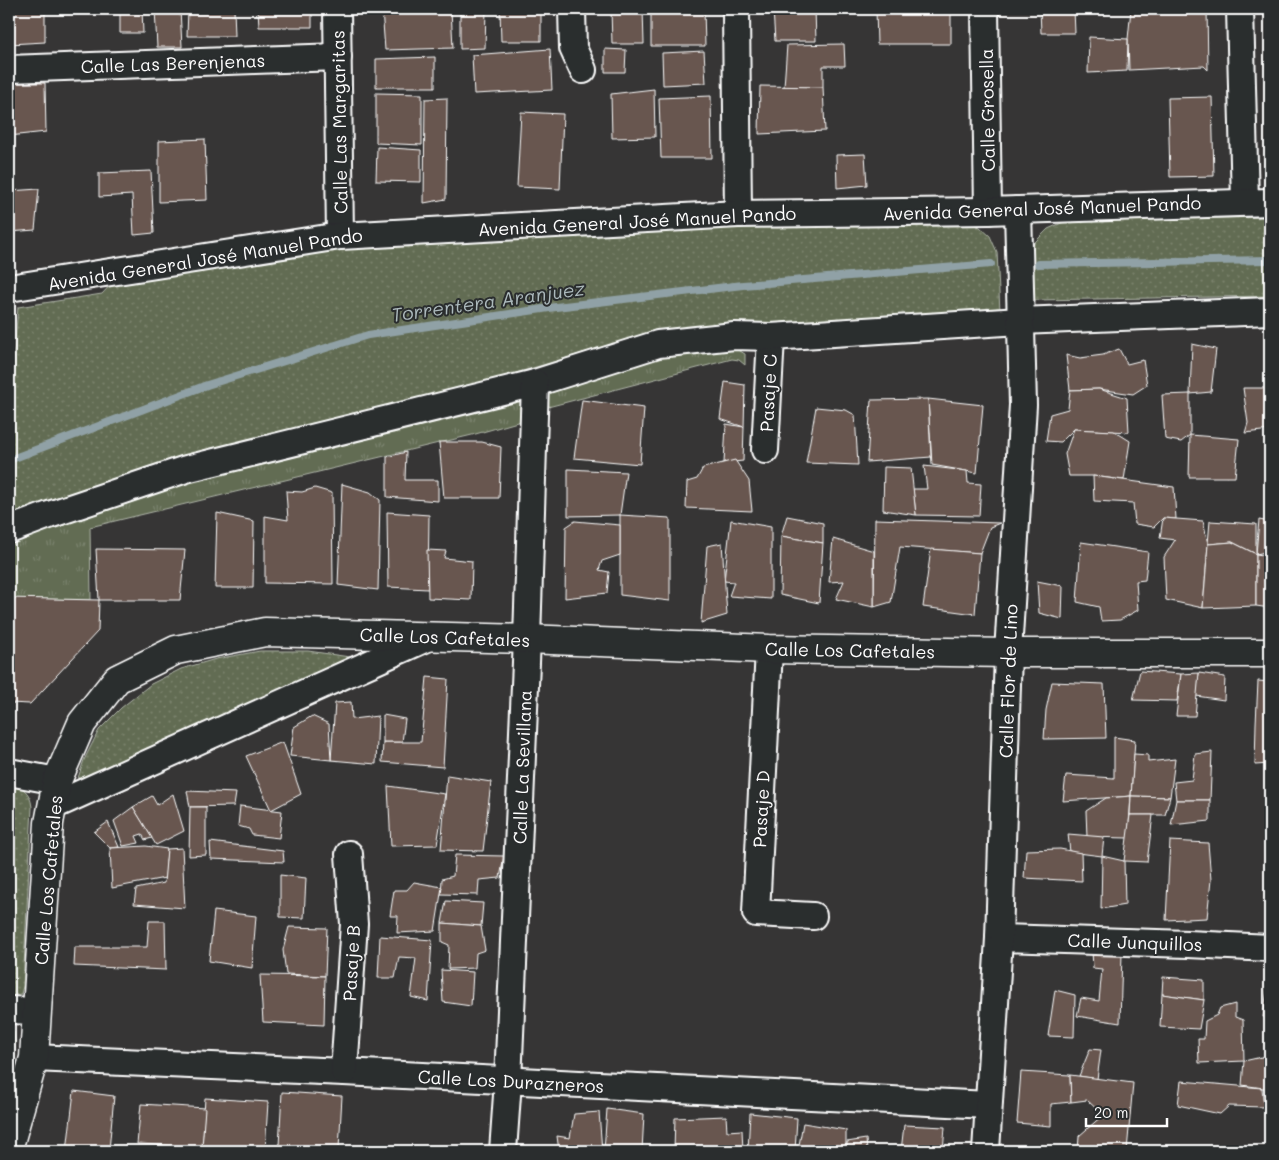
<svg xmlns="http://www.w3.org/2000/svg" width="1279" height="1160" viewBox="0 0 1279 1160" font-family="Mali,sans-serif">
  <defs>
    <pattern id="grass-tufts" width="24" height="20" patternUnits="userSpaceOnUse" patternTransform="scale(1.25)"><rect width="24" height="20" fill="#626c53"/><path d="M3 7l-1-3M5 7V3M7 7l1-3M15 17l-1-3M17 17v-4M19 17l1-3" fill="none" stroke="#7a826d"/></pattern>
    <pattern id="park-dots" width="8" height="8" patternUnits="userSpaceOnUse" patternTransform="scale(1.25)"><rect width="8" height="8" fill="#626c53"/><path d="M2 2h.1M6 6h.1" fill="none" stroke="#7a826d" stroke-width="1.8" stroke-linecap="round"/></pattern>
  </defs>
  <rect width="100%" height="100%" fill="#363535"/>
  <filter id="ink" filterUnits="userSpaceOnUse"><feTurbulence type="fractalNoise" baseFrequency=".02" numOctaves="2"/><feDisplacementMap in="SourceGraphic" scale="10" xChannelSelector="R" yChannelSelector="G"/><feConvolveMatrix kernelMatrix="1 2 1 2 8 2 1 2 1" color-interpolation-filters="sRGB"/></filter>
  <g filter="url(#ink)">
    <g fill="url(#grass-tufts)" stroke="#b0b6a9">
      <path d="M 725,347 L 740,351 L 745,354 L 745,365 L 739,360 L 732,359 L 544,408 L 546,388 L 645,358 Z"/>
      <path d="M 521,398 L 521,421 L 472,435 L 90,527 L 91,600 L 9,599 L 9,539 L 183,480 Z"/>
      <path d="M 9,1026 L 14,1032 L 15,1043 L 9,1075 Z"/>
    </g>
    <g fill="url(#park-dots)" stroke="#b0b6a9">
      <path d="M 1270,217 L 1270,296 L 1034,300 L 1032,269 L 1034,243 L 1048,229 L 1066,221 Z"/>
      <path d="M 967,222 L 980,227 L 990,236 L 997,252 L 1001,332 L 750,324 L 660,330 L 452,392 L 9,518 L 9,367 L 13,364 L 18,307 L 102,294 L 115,280 L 344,247 L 750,224 Z"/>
      <path d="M 260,651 L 308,651 L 350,657 L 77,781 L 84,760 L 99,730 L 121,708 L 151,684 L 181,669 L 216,659 Z"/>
      <path d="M 9,784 C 24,787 30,792 32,807 L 23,986 L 21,994 L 10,996 L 9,995 Z"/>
    </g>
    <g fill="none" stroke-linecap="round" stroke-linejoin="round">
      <g stroke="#90a1a6" stroke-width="8">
        <path d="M 1038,264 L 1270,260"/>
        <path d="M 9,460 L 207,385 L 368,335 L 556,307 L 743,285 L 991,264"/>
      </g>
    </g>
    <g fill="#685750" stroke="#fff">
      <path d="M 9,9 L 45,9 L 45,42 L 9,44 Z"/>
      <path d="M 120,9 L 142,9 L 143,33 L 120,33 Z"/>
      <path d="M 155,9 L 180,9 L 182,47 L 157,47 Z"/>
      <path d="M 188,9 L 234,9 L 235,36 L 187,36 Z"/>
      <path d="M 258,9 L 312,9 L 312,27 L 259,27 Z"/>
      <path d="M 382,9 L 451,9 L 453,48 L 385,50 Z"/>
      <path d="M 460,9 L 486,9 L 485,48 L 460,49 Z"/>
      <path d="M 500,9 L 541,9 L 541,41 L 501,41 Z"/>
      <path d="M 611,9 L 643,9 L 644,44 L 612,44 Z"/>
      <path d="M 651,9 L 704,9 L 705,46 L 651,46 Z"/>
      <path d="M 773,9 L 815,9 L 816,41 L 775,41 Z"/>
      <path d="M 876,9 L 951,9 L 951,44 L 877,44 Z"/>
      <path d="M 1040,9 L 1074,9 L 1075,33 L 1041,33 Z"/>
      <path d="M 1131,9 L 1207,9 L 1208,70 L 1204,66 L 1129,70 L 1128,39 Z"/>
      <path d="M 1089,37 L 1128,39 L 1127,71 L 1088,73 Z"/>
      <path d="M 844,44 L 845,66 L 823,66 L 823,87 L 784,87 L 787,45 Z"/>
      <path d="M 550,49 L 552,90 L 474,94 L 472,55 Z"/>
      <path d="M 605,49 L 626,50 L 625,72 L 605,72 Z"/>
      <path d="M 704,51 L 706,83 L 663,85 L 662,53 Z"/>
      <path d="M 435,57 L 435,87 L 376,87 L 376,59 Z"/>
      <path d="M 9,83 L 45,83 L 46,132 L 9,136 Z"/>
      <path d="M 760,86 L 823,87 L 825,131 L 759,134 Z"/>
      <path d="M 654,89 L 655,137 L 612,138 L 611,94 Z"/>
      <path d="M 376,93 L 422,94 L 422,145 L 376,143 Z"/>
      <path d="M 711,96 L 712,158 L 661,158 L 659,98 Z"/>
      <path d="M 1212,97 L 1214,176 L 1170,177 L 1168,98 Z"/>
      <path d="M 447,98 L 446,199 L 424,203 L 425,99 Z"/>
      <path d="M 521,112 L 563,114 L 560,189 L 517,187 Z"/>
      <path d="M 205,139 L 207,200 L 159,202 L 159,141 Z"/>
      <path d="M 377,147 L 421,150 L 421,182 L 376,181 Z"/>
      <path d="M 865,154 L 867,185 L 837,188 L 836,155 Z"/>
      <path d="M 151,171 L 154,233 L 134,235 L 132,195 L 99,197 L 99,173 Z"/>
      <path d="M 39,189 L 35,230 L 9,232 L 9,191 Z"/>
      <path d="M 1192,344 L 1216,349 L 1211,392 L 1190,394 Z"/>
      <path d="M 1119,349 L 1127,364 L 1143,360 L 1147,385 L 1133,394 L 1099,389 L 1070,390 L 1066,355 L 1080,358 L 1103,355 Z"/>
      <path d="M 725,382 L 745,385 L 744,427 L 720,419 Z"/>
      <path d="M 1243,388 L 1270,388 L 1270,430 L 1245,433 L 1248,423 Z"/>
      <path d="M 1099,389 L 1127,398 L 1129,432 L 1074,429 L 1061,442 L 1046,441 L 1050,414 L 1068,409 L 1070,390 Z"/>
      <path d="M 1190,394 L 1190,435 L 1181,442 L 1165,439 L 1162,395 Z"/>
      <path d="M 928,399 L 983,405 L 977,473 L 932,465 Z"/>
      <path d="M 928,399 L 931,457 L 867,462 L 871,400 Z"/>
      <path d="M 582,400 L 644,408 L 640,464 L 574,458 Z"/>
      <path d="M 816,407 L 846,410 L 855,415 L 858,465 L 806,463 Z"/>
      <path d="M 726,424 L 744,427 L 743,461 L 724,463 Z"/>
      <path d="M 1074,429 L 1114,431 L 1130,441 L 1124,480 L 1093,476 L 1069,476 L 1065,454 Z"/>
      <path d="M 1190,435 L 1239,439 L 1235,477 L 1189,477 Z"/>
      <path d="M 439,442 L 482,442 L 501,447 L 499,498 L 444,498 Z"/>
      <path d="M 406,452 L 405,480 L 438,480 L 438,501 L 387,497 L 387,457 Z"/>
      <path d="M 735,460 L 749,481 L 752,511 L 686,508 L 687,482 L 697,479 L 703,468 Z"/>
      <path d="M 924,466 L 967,471 L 968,483 L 981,484 L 979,516 L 916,515 L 913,489 L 927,489 Z"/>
      <path d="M 884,467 L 911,468 L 916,515 L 883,510 Z"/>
      <path d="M 568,469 L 626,472 L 620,515 L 568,516 Z"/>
      <path d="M 1093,476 L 1174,487 L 1176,519 L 1163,518 L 1154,527 L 1135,524 L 1133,503 L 1094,501 Z"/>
      <path d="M 342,484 L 370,492 L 380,500 L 378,590 L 338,585 Z"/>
      <path d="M 315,488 L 332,493 L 333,584 L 265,583 L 265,516 L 288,520 L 286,491 L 302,492 Z"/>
      <path d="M 387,512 L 429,515 L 428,589 L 388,587 Z"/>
      <path d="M 217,513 L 254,521 L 253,588 L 215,588 Z"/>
      <path d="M 620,515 L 670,518 L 670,601 L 620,595 Z"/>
      <path d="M 787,516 L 823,523 L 823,543 L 781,536 Z"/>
      <path d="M 1163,518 L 1203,521 L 1208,544 L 1203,608 L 1166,600 L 1164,557 L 1175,540 L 1160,538 Z"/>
      <path d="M 875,519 L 1000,523 L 990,527 L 980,553 L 900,547 L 891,602 L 874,607 Z"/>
      <path d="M 731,520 L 771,527 L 771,599 L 729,596 L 734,582 L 724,581 Z"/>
      <path d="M 1259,520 L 1270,522 L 1270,551 L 1256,554 Z"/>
      <path d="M 575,521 L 620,525 L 620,555 L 602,561 L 599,570 L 609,572 L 607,593 L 565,598 L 566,527 Z"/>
      <path d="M 1210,521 L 1256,524 L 1256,554 L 1232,542 L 1208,544 Z"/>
      <path d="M 781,536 L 823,543 L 819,603 L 780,595 Z"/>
      <path d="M 833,539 L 874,551 L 874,607 L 836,599 L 844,581 L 829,582 Z"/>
      <path d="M 1081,542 L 1148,552 L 1145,580 L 1136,581 L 1138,610 L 1120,620 L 1101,621 L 1099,607 L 1077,602 Z"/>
      <path d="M 1232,542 L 1256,554 L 1256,606 L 1203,608 L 1208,544 Z"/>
      <path d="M 722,543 L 727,615 L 701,623 L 707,546 Z"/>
      <path d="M 96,549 L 185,550 L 180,600 L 99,600 Z"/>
      <path d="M 931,549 L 980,553 L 975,614 L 923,607 Z"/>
      <path d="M 427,550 L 446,551 L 444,558 L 472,561 L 471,600 L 428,598 Z"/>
      <path d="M 1256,554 L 1270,556 L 1270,608 L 1256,606 Z"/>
      <path d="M 1037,581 L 1063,586 L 1062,619 L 1039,613 Z"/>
      <path d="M 9,598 L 99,600 L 98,631 L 30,704 L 9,703 Z"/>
      <path d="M 1140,671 L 1181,674 L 1177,701 L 1133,700 Z"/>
      <path d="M 1199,673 L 1225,677 L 1224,700 L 1196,696 Z"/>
      <path d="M 1199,673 L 1195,716 L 1176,716 L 1181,674 Z"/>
      <path d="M 427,677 L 448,679 L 443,767 L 382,762 L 383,742 L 421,742 Z"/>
      <path d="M 1258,681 L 1270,682 L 1270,764 L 1255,765 L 1256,724 Z"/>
      <path d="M 1052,682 L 1104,684 L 1106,738 L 1044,739 L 1046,710 Z"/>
      <path d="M 351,702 L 352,719 L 378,716 L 376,764 L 331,760 L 335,703 Z"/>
      <path d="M 383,715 L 405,719 L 402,742 L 383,742 Z"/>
      <path d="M 312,716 L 329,724 L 331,760 L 290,756 L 294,727 Z"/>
      <path d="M 1114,737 L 1135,740 L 1131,796 L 1063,801 L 1066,775 L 1114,778 Z"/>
      <path d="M 283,742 L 301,794 L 271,810 L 246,756 Z"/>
      <path d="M 1212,752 L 1210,800 L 1176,800 L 1174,782 L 1192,780 L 1195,754 Z"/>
      <path d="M 1134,754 L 1148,755 L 1148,762 L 1175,759 L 1170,797 L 1131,796 Z"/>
      <path d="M 447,775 L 491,782 L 483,851 L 441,850 Z"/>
      <path d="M 388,786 L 445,794 L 437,845 L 391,846 Z"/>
      <path d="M 187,791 L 236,793 L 234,806 L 190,807 Z"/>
      <path d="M 173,794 L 184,831 L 156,845 L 133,807 L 152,796 L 157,805 Z"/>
      <path d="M 1131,796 L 1128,838 L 1087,837 L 1086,811 L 1106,798 Z"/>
      <path d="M 1131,796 L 1170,797 L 1165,815 L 1130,815 Z"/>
      <path d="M 1176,800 L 1210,800 L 1210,821 L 1171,825 Z"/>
      <path d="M 240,806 L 282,811 L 279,838 L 252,835 L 249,829 L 238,826 Z"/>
      <path d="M 133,807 L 152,838 L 145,840 L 142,834 L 136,836 L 139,843 L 123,846 L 114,821 Z"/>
      <path d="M 190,807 L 206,807 L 206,855 L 189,856 Z"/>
      <path d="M 1130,815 L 1153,815 L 1147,862 L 1124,861 Z"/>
      <path d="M 108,822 L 119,847 L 110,848 L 94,832 Z"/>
      <path d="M 1068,834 L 1104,837 L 1102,856 L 1070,852 Z"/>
      <path d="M 1170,841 L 1208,843 L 1211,880 L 1207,918 L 1166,920 Z"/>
      <path d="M 210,842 L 283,851 L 284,862 L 211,859 Z"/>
      <path d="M 146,846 L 167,849 L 165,878 L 112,888 L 110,848 Z"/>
      <path d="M 182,848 L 185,908 L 134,904 L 136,889 L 164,883 L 167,849 Z"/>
      <path d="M 1060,849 L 1081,853 L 1082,881 L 1024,878 L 1026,850 Z"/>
      <path d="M 455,855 L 504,856 L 500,878 L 479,880 L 478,895 L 441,894 L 442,879 L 453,876 Z"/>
      <path d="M 1102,856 L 1124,861 L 1125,905 L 1101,909 Z"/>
      <path d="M 280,875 L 306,878 L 304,918 L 280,917 Z"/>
      <path d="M 414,882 L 442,887 L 435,931 L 397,933 L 398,916 L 390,916 L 394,890 L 407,890 Z"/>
      <path d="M 446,901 L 483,903 L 481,926 L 442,923 Z"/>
      <path d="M 214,911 L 256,916 L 252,968 L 209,961 Z"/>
      <path d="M 149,921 L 165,921 L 166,970 L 74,966 L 75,947 L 147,947 Z"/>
      <path d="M 442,923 L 481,926 L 485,950 L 476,953 L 475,968 L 448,969 L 449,945 L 442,942 Z"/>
      <path d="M 289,927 L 327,928 L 325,976 L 286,974 L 283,950 Z"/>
      <path d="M 380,936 L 432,940 L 428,1001 L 411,997 L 416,958 L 399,957 L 395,978 L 378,978 Z"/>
      <path d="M 1092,951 L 1122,953 L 1120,1023 L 1077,1016 L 1081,998 L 1099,1001 L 1102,969 L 1093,968 Z"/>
      <path d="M 441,970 L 473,972 L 471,1006 L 443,1002 Z"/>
      <path d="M 1270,970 L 1270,1017 L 1263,1017 Z"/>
      <path d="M 260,975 L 325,976 L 324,1025 L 263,1022 Z"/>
      <path d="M 1163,977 L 1204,980 L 1204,1000 L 1162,994 Z"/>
      <path d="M 1055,990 L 1075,995 L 1074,1037 L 1048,1036 Z"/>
      <path d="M 1162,994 L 1204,1000 L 1199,1029 L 1160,1027 Z"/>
      <path d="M 1235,1004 L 1235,1017 L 1243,1020 L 1244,1061 L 1199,1063 L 1198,1039 L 1204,1039 L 1205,1021 L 1217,1015 L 1220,1008 Z"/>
      <path d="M 1090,1049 L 1101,1050 L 1097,1079 L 1079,1076 Z"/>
      <path d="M 1266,1056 L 1270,1059 L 1270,1089 L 1242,1085 L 1244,1061 Z"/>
      <path d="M 1021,1072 L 1070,1075 L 1071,1102 L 1051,1104 L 1051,1126 L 1017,1123 Z"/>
      <path d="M 1070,1075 L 1133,1083 L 1127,1151 L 1078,1151 L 1079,1136 L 1103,1115 L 1087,1100 L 1071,1102 Z"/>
      <path d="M 1181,1081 L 1262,1088 L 1264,1107 L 1229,1106 L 1220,1114 L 1178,1105 Z"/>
      <path d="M 74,1091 L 114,1096 L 109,1150 L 67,1151 Z"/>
      <path d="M 282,1092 L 342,1096 L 339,1149 L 279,1146 Z"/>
      <path d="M 205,1098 L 268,1102 L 265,1151 L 202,1147 Z"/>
      <path d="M 141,1104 L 205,1108 L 202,1147 L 137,1144 Z"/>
      <path d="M 607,1109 L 644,1114 L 642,1151 L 604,1151 Z"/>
      <path d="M 599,1112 L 602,1151 L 559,1151 L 557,1136 L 570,1138 L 574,1114 Z"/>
      <path d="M 750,1113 L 797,1118 L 795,1151 L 748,1151 Z"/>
      <path d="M 726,1116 L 727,1131 L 742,1130 L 743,1151 L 674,1151 L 675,1118 Z"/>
      <path d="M 803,1123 L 846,1130 L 846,1151 L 798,1151 Z"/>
      <path d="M 904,1125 L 945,1127 L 943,1151 L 901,1151 Z"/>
      <path d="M 866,1139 L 867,1151 L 847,1151 L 847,1142 Z"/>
    </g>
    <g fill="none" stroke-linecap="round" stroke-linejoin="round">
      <defs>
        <g id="minor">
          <path d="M 337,9 L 340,236"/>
          <path d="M 572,9 L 573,48 L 583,70"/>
          <path d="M 736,9 L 738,214"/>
          <path d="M 985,9 L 988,211"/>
          <path d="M 1240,9 L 1245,202"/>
          <path d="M 9,69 L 338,57"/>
          <path d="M 9,288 L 340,236 L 738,214 L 988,211 L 1270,202"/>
          <path d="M 765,450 L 771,337"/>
          <path d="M 9,530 L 49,515 L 186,469 L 535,383 L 658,344 L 734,336 L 771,337 L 1020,321 L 1270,311"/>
          <path d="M 769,649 L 756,913 L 813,916"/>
          <path d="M 9,772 L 57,781"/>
          <path d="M 53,806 L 429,637"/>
          <path d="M 999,938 L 1188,944 L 1270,948"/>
          <path d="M 9,1010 L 36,1011"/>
          <path d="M 34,1058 L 344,1072 L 988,1105"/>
          <path d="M 344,1072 L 354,924 L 349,854"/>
          <path d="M 503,1151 L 508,1081 L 527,639 L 535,383"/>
          <path d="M 986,1151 L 999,938 L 1008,653 L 1023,405 L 1018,210"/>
        </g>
        <path id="major" d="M 9,1146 L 34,1058 L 49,823 L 57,781 L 82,723 L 117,679 L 176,650 L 265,632 L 527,639 L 769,649 L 1008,653 L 1270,653"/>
      </defs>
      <use href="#minor" stroke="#fff" stroke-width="30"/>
      <use href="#major" stroke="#fff" stroke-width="31"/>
      <use href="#minor" stroke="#2a2d2e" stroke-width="26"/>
      <use href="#major" stroke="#2a2d2e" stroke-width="28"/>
    </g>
  </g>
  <g text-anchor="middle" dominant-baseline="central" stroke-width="4" stroke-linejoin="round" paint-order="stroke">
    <g font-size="18" fill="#fff" stroke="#2a2d2e">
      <text transform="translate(173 63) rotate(-2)">Calle Las Berenjenas</text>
      <text transform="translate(987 110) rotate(-91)">Calle Grosella</text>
      <text transform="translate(339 122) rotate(-91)">Calle Las Margaritas</text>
      <text transform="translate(1042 208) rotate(-2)">Avenida General José Manuel Pando</text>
      <text transform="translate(637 221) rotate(-3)">Avenida General José Manuel Pando</text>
      <text transform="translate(205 259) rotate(-9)">Avenida General José Manuel Pando</text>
      <text transform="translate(768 393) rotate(-87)">Pasaje C</text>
      <text transform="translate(445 637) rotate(2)">Calle Los Cafetales</text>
      <text transform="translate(850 650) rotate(1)">Calle Los Cafetales</text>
      <text transform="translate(1008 681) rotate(-88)">Calle Flor de Lino</text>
      <text transform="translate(522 767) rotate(-88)">Calle La Sevillana</text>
      <text transform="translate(761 809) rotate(-87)">Pasaje D</text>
      <text transform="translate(48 880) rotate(-85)">Calle Los Cafetales</text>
      <text transform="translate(1135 942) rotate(2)">Calle Junquillos</text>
      <text transform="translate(351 963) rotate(-87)">Pasaje B</text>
      <text transform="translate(511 1081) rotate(3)">Calle Los Durazneros</text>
    </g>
    <g font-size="19" font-style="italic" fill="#acb9bc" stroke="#2a2d2e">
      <text transform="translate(488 301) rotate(-8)">Torrentera Aranjuez</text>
    </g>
  </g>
  <rect width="1279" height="1160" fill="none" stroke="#2a2d2e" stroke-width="30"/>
  <rect x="15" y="15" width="1249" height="1130" fill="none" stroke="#fff" stroke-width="2" filter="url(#ink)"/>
  <path d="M1086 1118v8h81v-8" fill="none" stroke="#ffffff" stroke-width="2.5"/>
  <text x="1094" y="1118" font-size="15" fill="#ffffff" stroke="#2a2d2e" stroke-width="4" paint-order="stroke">20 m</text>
</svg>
